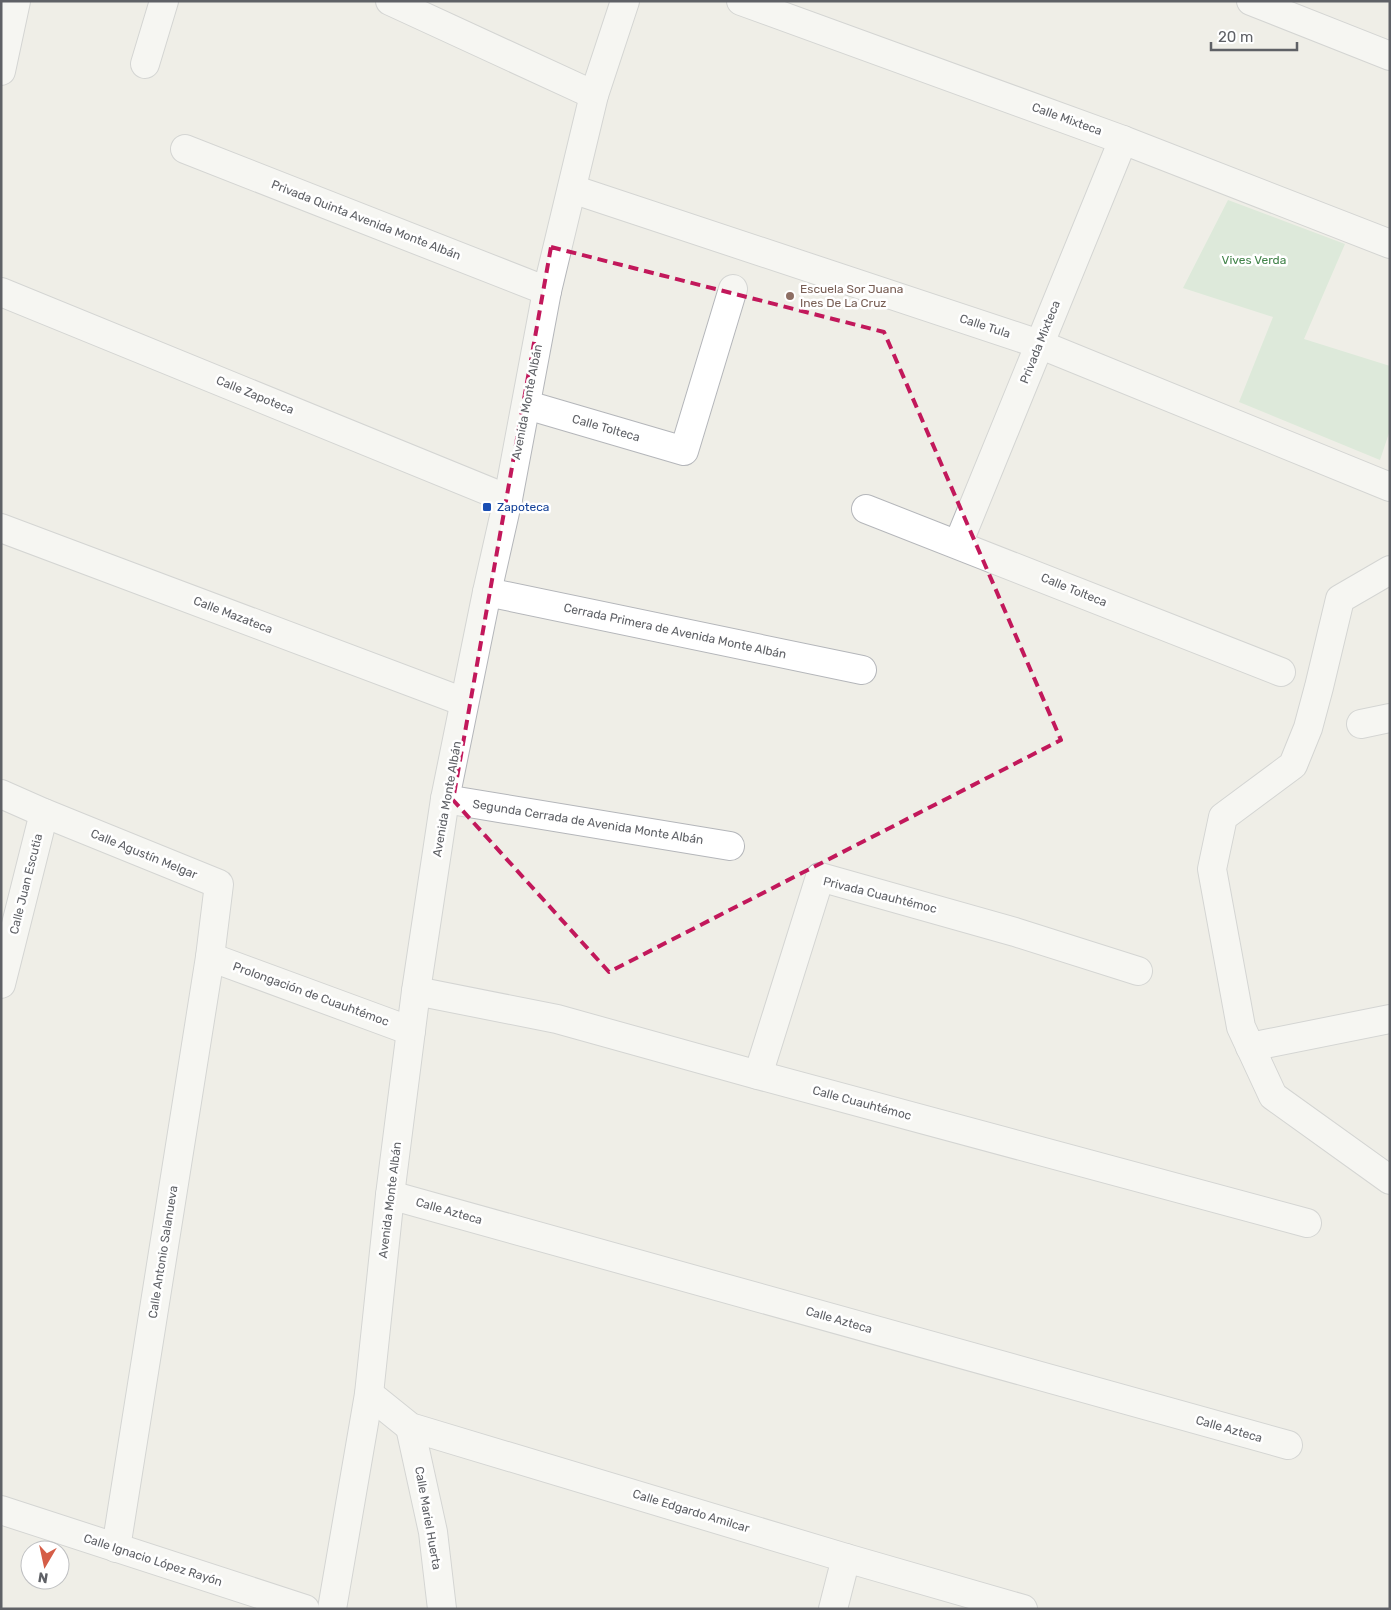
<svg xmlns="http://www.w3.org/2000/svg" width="1391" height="1610" viewBox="0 0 1391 1610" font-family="Rubik,sans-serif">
  <rect width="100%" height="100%" fill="#efeee7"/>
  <path fill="#c7e3c9" d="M 1228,200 L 1345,244 L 1304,339 L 1390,366 L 1390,430 L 1380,460 L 1239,402 L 1273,317 L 1183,288 Z"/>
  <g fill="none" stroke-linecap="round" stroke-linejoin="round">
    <defs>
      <g id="minor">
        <path d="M 390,1 L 594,95"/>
        <path d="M 741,1 L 1123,140 L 1390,244"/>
        <path d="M 1251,1 L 1390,56"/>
        <path d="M 145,64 L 164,1"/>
        <path d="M 1,71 L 16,1"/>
        <path d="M 185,149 L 547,291"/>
        <path d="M 572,189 L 1039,344 L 1390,487"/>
        <path d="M 1,292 L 508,499"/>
        <path d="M 527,405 L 684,451 L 733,289"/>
        <path d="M 866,509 L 1281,672"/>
        <path d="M 1,528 L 464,702"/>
        <path d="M 958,544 L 1123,140"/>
        <path d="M 1390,570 L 1340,599 L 1319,687 L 1308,728 L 1293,765 L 1223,817 L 1212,869 L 1241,1027 L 1273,1096 L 1390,1180"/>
        <path d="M 487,592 L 862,670"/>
        <path d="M 1361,724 L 1390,718"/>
        <path d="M 1,794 L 44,813 L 219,884 L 210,957 L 116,1548"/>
        <path d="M 445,799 L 730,846"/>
        <path d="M 210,957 L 411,1031"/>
        <path d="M 1,984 L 44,813"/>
        <path d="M 416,991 L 557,1019 L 758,1075 L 1307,1223"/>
        <path d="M 1250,1047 L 1390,1019"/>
        <path d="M 758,1075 L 820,877 L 1015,932 L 1138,971"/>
        <path d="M 390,1195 L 1288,1445"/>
        <path d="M 369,1394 L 410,1427 L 846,1558 L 1023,1609"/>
        <path d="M 410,1427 L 433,1532 L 442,1609"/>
        <path d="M 1,1510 L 305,1609"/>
        <path d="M 332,1609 L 369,1394 L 390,1195 L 416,991 L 445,799 L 487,592 L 508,499 L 547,291 L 594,95 L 625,1"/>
        <path d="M 833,1609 L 846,1558"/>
      </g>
    </defs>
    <use href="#minor" stroke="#b4b6ba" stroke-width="30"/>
    <use href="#minor" stroke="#fff" stroke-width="28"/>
  </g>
  <path d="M0 0H1391V1610H0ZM 551,247 L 884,332 L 1061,740 L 609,972 L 453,800 Z" fill="#efeee7" fill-opacity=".55" fill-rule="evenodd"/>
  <path fill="none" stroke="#c2185b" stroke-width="4" stroke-dasharray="10 6" stroke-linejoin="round" d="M 551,247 L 884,332 L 1061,740 L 609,972 L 453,800 Z"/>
  <circle fill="#8d6e63" stroke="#fff" stroke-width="2" cx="790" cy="296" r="5"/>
  <rect fill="#1a4fb4" stroke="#fff" stroke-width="2" x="482" y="502" width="10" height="10" rx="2.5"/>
  <g text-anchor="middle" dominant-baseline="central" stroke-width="5" stroke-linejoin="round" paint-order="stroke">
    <g font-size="12" fill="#5f6166" stroke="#fff">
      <text transform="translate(1067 119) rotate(20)">Calle Mixteca</text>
      <text transform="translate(366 220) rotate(21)">Privada Quinta Avenida Monte Albán</text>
      <text transform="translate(985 326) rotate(18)">Calle Tula</text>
      <text transform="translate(1040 342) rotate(-68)">Privada Mixteca</text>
      <text transform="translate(255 395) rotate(22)">Calle Zapoteca</text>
      <text transform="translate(527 402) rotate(-79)">Avenida Monte Albán</text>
      <text transform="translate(606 428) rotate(16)">Calle Tolteca</text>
      <text transform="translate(1074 590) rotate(22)">Calle Tolteca</text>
      <text transform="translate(233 615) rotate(21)">Calle Mazateca</text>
      <text transform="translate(675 631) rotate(12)">Cerrada Primera de Avenida Monte Albán</text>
      <text transform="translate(447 799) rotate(-80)">Avenida Monte Albán</text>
      <text transform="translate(588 822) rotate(9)">Segunda Cerrada de Avenida Monte Albán</text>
      <text transform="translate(144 854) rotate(22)">Calle Agustín Melgar</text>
      <text transform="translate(26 884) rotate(-76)">Calle Juan Escutia</text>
      <text transform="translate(880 895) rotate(14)">Privada Cuauhtémoc</text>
      <text transform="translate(311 994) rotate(20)">Prolongación de Cuauhtémoc</text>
      <text transform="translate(862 1103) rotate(15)">Calle Cuauhtémoc</text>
      <text transform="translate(390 1200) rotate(-83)">Avenida Monte Albán</text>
      <text transform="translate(449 1211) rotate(16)">Calle Azteca</text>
      <text transform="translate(163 1252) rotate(-81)">Calle Antonio Salanueva</text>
      <text transform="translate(839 1320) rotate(16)">Calle Azteca</text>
      <text transform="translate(1229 1429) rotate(16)">Calle Azteca</text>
      <text transform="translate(691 1511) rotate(17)">Calle Edgardo Amilcar</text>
      <text transform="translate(428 1518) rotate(80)">Calle Mariel Huerta</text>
      <text transform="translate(153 1560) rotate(18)">Calle Ignacio López Rayón</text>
    </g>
    <g font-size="12" fill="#418349" stroke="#fff">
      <text x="1254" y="260">Vives Verda</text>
    </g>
    <g font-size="12" fill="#785e54" stroke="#fff" text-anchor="start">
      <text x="800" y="289">Escuela Sor Juana<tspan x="800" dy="14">Ines De La Cruz</tspan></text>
    </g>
    <g font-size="12" fill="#164399" stroke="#fff" text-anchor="start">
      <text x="497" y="507">Zapoteca</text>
    </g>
  </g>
  <rect width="1391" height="1610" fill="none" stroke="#5f6166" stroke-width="5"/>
  <g transform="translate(45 1565) rotate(189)"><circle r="24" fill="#ffffff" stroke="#bfc0c2"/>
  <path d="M0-4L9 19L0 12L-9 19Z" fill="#d55d47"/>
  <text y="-8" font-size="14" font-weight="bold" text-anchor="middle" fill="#5f6166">N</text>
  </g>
  <path d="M1211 42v8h86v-8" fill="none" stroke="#5f6166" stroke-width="2.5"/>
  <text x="1218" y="42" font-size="15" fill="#5f6166" stroke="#ffffff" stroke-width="4" paint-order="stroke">20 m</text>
</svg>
